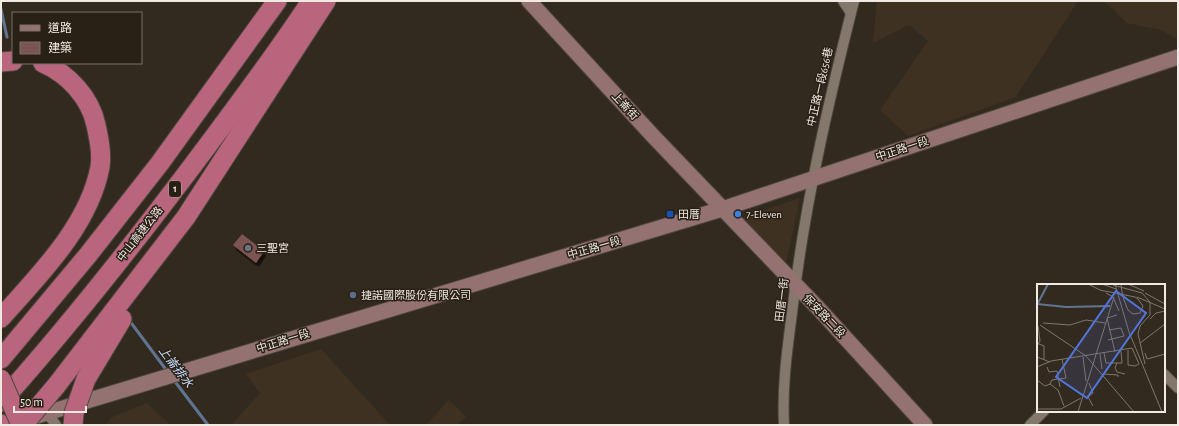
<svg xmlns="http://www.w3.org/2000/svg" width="1179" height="426" viewBox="0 0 1179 426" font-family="'Alegreya Sans','Noto Sans TC',sans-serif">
  <defs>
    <filter id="shadow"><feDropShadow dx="2.5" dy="4.5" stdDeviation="0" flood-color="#0009"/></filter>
  </defs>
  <rect width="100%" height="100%" fill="#332a1f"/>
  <g fill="#3f3121">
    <path d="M 877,1 L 1078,1 L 1016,97 L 908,136 L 880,110 L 928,41 L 909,25 L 873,43 Z"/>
    <path d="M 1102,1 L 1178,1 L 1178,39 L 1161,30 L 1127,23 L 1110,6 Z"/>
    <path d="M 800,198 L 785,269 L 739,219 Z"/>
    <path d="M 321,349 L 390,425 L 231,425 L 260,393 L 246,374 Z"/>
    <path d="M 449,400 L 466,417 L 457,425 L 426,425 Z"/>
    <path d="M 147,403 L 170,425 L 106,425 L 110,418 Z"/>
  </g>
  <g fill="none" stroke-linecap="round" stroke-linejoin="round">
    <g stroke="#5f7491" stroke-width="3">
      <path d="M 1,9 L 7,37"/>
      <path d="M 129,320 L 167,371"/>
      <path d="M 173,379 L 208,425"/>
    </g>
  </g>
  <path fill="#7b5552" filter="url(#shadow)" d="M 242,234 L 264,251 L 256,263 L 233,245 Z"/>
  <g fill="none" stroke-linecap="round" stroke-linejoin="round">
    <defs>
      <g id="street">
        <path d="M 843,1 L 851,13"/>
        <path d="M 1164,374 L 1178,388"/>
        <path d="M 47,413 L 56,425"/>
        <path d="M 784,425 C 782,387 787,351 792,313 C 804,207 828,104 854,1"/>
        <path d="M 1030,425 L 1044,411"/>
      </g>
      <g id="secondary">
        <path d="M 529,1 L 653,136 L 818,308 L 925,425"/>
        <path d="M 27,419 L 722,209 L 1178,57"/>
      </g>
      <g id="highway">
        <path d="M 1,62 L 13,61"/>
        <path d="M 1,318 C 39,275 89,226 100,167 C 102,153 99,139 96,125 C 90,97 68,74 43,63"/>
        <path d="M 1,359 L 88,255 L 160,163 L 277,1"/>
        <path d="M 86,379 L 122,319"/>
        <path d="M 56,386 L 186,217 L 326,1"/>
        <path d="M 1,402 C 75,319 144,231 211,141 C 245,95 280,49 311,1"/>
        <path d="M 1,424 L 2,425"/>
      </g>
    </defs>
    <use href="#street" stroke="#4e463d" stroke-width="12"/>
    <use href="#secondary" stroke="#4e463d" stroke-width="17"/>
    <use href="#highway" stroke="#4e463d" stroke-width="21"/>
    <use href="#street" stroke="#83786b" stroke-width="10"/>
    <use href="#secondary" stroke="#937271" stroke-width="15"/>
    <use href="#highway" stroke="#b9657e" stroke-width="19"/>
    <defs>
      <g id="highway-bridge">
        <path d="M 1,379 L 21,425"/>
        <path d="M 23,425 L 56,386"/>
        <path d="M 73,425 L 74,413 L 86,379"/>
      </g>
    </defs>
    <use href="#highway-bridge" stroke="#4e463d" stroke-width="21" stroke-linecap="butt"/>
    <use href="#highway-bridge" stroke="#b9657e" stroke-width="19"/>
  </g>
  <rect fill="#1a4fb4" stroke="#292016" stroke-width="1.5" x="666" y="210" width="8" height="8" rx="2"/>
  <circle fill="#3f7fe0" stroke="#292016" stroke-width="1.5" cx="738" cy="214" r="4"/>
  <circle fill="#6b7280" stroke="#292016" stroke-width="1.5" cx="248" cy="248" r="4"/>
  <circle fill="#5c6f8a" stroke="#292016" stroke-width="1.5" cx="353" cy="295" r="4"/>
  <g text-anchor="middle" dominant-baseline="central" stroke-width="3" stroke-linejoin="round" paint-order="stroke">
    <rect fill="#292016" stroke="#b4ada6" stroke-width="1" x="169" y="181" width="12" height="16" rx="3"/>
    <g font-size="10" font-weight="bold" fill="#f0eae3">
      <text x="175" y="189">1</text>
    </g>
    <g font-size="11" fill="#f0eae3" stroke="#292016">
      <text transform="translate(820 87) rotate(-77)">中正路一段656巷</text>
      <text transform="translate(625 106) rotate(47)">上崙街</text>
      <text transform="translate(902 149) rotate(-18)">中正路一段</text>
      <text transform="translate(140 234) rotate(-52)">中山高速公路</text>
      <text transform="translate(594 248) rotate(-16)">中正路一段</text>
      <text transform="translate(782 300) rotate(-83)">田厝一街</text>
      <text transform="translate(824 316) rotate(46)">保安路二段</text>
      <text transform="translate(283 341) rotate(-17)">中正路一段</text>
    </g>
    <g font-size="11" fill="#f0eae3" stroke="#292016" text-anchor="start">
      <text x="678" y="214">田厝</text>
      <text x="746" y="214">7-Eleven</text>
      <text x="256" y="248">三聖宮</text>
      <text x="361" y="295">捷諾國際股份有限公司</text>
    </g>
    <g font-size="12" font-style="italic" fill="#c7ddfd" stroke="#292016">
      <text transform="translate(176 367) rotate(53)">上崙排水</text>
    </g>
  </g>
  <g transform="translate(1037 284)">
    <rect width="128" height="128" fill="#332a1f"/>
    <path fill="none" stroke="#5f7491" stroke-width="2" d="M 1,19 L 11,0M 0,20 L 29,23 L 73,22"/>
    <path fill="none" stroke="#7f776d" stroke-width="1" d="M 51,0 L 63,6 L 67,7 L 79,9 L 88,11 L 98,13 L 101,15 L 106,22 L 103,29 L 96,30 L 91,26 L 87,16 L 85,8 L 84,1M 65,0 L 79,5M 78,0 L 92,48 L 125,128M 91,0 L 107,7M 76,1 L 105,9 L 113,18 L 113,31 L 103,42 L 101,50 L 108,80M 69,9 L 76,13 L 82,27M 108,9 L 128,20M 100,13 L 128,25M 113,35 L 119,29 L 128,27M 6,39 L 33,41 L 49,36 L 68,39M 3,41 L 49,72 L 97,128M 71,56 L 87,52 L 84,44 L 72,46M 103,59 L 128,40M 2,60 L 7,62 L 7,75M 0,62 L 3,57 L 1,42M 78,68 L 70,34 L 80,31M 67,69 L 69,79 L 80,79M 108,69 L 110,75 L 128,70M 63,70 L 65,85M 0,73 L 13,78M 46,73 L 49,97M 80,79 L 78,84 L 80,88 L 88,90M 80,79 L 85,79 L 84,67M 0,83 L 14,77 L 95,64 L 102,80 L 98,82 L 91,81 L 91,66M 10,83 L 12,88 L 20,87 L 23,103M 66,90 L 81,91 L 81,93M 0,96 L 8,102 L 13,100 L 15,96 L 29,94 L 25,75M 52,99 L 56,109 L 51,113 L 56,122M 13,100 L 21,106 L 27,122M 0,125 L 24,125 L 44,114M 41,128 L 77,13"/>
    <path fill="#5275db" fill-opacity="0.15" stroke="#5275db" stroke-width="2" d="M 79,7 L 109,29 L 50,114 L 19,93 Z"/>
    <rect width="128" height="128" fill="none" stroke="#f0eae3" stroke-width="2"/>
  </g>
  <rect width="1179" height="426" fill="none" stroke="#f0eae3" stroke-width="4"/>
  <rect x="12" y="12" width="130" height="52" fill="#292016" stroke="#797168"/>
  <rect x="20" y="25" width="20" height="6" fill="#937271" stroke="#797168"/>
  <text x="48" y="32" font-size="12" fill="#f0eae3">道路</text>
  <rect x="20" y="42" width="20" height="12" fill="#7b5552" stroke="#797168"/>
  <text x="48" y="52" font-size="12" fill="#f0eae3">建築</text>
  <path d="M14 406v6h72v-6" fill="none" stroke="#f0eae3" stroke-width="2"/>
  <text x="20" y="406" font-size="12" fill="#f0eae3" stroke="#292016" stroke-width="3" paint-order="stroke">50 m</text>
</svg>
